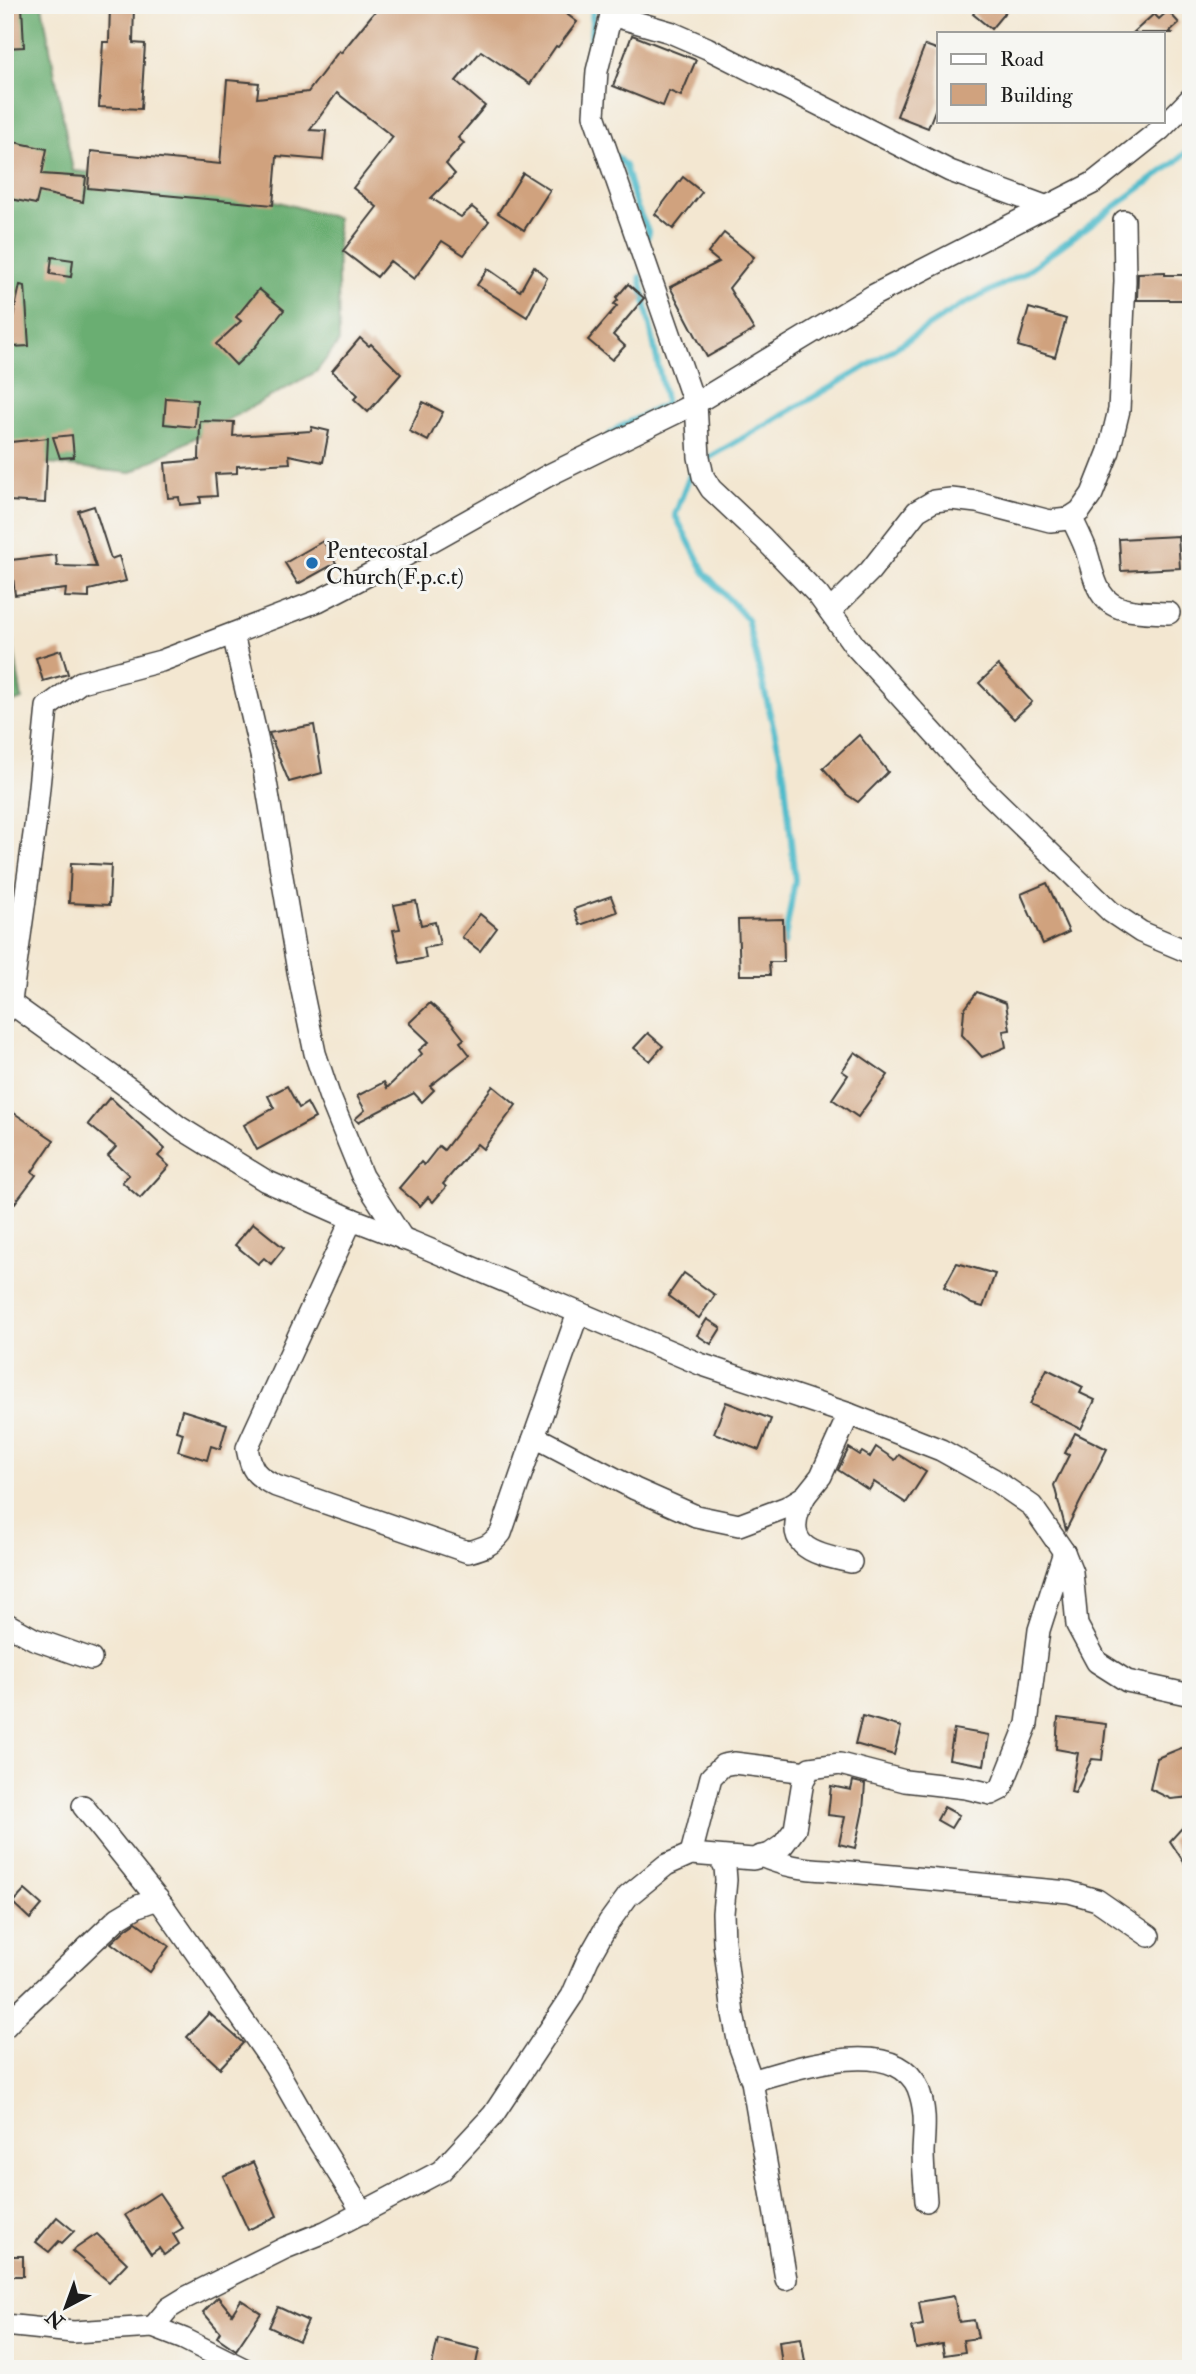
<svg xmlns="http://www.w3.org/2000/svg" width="1196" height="2374" viewBox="0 0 1196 2374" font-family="'IM FELL Double Pica',serif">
  <rect width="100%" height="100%" fill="#f6f6f2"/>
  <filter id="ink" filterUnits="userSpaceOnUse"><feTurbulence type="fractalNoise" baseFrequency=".0143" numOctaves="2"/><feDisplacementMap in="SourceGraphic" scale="14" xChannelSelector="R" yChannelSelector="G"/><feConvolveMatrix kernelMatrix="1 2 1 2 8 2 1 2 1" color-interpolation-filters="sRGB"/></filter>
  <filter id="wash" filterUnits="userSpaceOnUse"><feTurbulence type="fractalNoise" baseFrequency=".00686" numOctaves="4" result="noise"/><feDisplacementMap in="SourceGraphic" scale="28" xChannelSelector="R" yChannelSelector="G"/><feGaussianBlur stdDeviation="1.57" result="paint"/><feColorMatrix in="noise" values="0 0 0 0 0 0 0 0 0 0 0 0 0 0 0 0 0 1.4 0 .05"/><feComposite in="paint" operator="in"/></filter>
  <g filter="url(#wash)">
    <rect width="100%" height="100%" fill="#f3e7d1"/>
    <g fill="#6aae72" stroke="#436547" stroke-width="2">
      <path d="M 5,5 L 42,5 L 73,171 L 206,182 L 337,218 L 339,342 L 316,372 L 130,473 L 32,462 L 5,487 Z"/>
      <path d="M 5,595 L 22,699 L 5,705 Z"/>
    </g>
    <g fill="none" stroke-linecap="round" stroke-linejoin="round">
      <g stroke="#4fbbcb" stroke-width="6">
        <path d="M 589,66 L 593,8 L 591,5"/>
        <path d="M 616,156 L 625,166 L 636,205 L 649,233 L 645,243"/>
        <path d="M 608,436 L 618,428 L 666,404 L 640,277"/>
        <path d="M 705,460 L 869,365 L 958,307 L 1023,274 L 1177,161 L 1191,148"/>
        <path d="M 695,465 L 693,467 L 675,515 L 705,573 L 747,619 L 784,771 L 795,880 L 784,944"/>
      </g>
    </g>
    <g id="blocks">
      <g fill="#d0a27e">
        <path d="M 5,5 L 22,5 L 24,47 L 5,48 Z"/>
        <path d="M 110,5 L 134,5 L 133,43 L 145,44 L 141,109 L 99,107 L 103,42 L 109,42 Z"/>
        <path d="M 380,5 L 555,5 L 577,22 L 558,47 L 556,46 L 530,84 L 481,51 L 456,81 L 485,106 L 458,138 L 464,143 L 446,164 L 455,174 L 431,198 L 461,217 L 472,207 L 489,221 L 464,255 L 442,241 L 414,279 L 390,261 L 377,277 L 343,251 L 377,207 L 353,188 L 393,137 L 337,93 L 310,130 L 326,131 L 323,160 L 277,156 L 273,205 L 88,188 L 91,151 L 220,164 L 227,80 L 259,83 L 257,98 L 308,92 L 339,51 L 341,53 Z"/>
        <path d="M 980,5 L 1011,5 L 991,29 L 973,14 Z"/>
        <path d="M 1168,11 L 1179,23 L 1170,31 L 1172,33 L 1133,33 L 1154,14 L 1159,19 Z"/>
        <path d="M 632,35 L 696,60 L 681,96 L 669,91 L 663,106 L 613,86 Z"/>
        <path d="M 925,45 L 939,50 L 939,100 L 928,128 L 897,116 Z"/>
        <path d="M 5,140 L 47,149 L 42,174 L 86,177 L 83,202 L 39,192 L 36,204 L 5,198 Z"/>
        <path d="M 523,173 L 550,190 L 524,230 L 498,213 Z"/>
        <path d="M 683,177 L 702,192 L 673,229 L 655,214 Z"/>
        <path d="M 724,233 L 754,257 L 729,288 L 754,330 L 707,357 L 670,287 L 719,262 L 708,253 Z"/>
        <path d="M 52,257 L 73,260 L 71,277 L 50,274 Z"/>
        <path d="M 534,266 L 547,278 L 527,317 L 477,285 L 488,269 L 520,291 Z"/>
        <path d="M 1165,272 L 1165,275 L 1191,275 L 1191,300 L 1137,300 L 1138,273 Z"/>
        <path d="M 628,284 L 644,298 L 613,335 L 625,346 L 612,360 L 588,340 L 617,306 L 614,304 L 618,300 L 616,298 Z"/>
        <path d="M 20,285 L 25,286 L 29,346 L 11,347 L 10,331 Z"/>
        <path d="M 259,289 L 284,310 L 255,347 L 236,365 L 216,344 L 241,321 L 236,317 Z"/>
        <path d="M 1029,308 L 1066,319 L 1055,357 L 1018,346 Z"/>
        <path d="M 360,338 L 369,346 L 371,344 L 401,374 L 368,412 L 354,399 L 358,395 L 332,371 Z"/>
        <path d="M 166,398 L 197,400 L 195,427 L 164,424 Z"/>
        <path d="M 423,402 L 443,412 L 428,441 L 409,431 Z"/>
        <path d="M 200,421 L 234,422 L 233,436 L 311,431 L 312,427 L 329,431 L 323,462 L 289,455 L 290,463 L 237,466 L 237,473 L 215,474 L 217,496 L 200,497 L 201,503 L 180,505 L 179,497 L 168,498 L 165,463 L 199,460 Z"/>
        <path d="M 72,435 L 74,457 L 60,458 L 53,437 Z"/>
        <path d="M 48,438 L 45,503 L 8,501 L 11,442 Z"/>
        <path d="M 94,506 L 111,559 L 119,556 L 126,581 L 89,590 L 89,598 L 65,597 L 66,589 L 15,595 L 11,560 L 56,555 L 57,566 L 96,567 L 78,511 Z"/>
        <path d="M 1178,536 L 1180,568 L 1121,571 L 1119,539 Z"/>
        <path d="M 323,541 L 336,563 L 298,584 L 285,563 Z"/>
        <path d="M 61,650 L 68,674 L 43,681 L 36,658 Z"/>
        <path d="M 998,665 L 1032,702 L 1014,719 L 979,683 Z"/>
        <path d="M 314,725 L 322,773 L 289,782 L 269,733 Z"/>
        <path d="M 859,735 L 888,772 L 858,802 L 846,794 L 823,768 Z"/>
        <path d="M 71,863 L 111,865 L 109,905 L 69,903 Z"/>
        <path d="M 1047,883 L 1069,932 L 1043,944 L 1021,894 Z"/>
        <path d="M 611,896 L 617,912 L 580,925 L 574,909 Z"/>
        <path d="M 416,901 L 421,925 L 435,922 L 440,945 L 424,948 L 426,958 L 400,963 L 393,930 L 400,929 L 394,905 Z"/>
        <path d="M 480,914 L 497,928 L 480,951 L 462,937 Z"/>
        <path d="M 783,919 L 784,962 L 769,962 L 770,975 L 740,975 L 738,920 Z"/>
        <path d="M 977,992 L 1006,1003 L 1010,1030 L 1003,1031 L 1006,1047 L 982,1057 L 962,1035 L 964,1010 Z"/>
        <path d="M 430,1003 L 449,1020 L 464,1039 L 460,1042 L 470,1055 L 430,1086 L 434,1090 L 422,1102 L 414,1093 L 358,1122 L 355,1119 L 365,1110 L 357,1096 L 384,1082 L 387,1088 L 422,1054 L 419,1050 L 429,1042 L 409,1023 Z"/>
        <path d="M 648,1033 L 663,1046 L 650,1061 L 634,1048 Z"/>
        <path d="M 855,1052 L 888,1075 L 858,1117 L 832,1099 L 848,1075 L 842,1071 Z"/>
        <path d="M 287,1086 L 299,1108 L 307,1103 L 315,1118 L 257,1150 L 244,1125 L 274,1108 L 268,1096 Z"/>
        <path d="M 493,1086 L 516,1105 L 483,1149 L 477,1144 L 443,1184 L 446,1187 L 433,1202 L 428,1197 L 420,1206 L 399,1188 L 421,1162 L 424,1165 L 439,1146 L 444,1150 Z"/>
        <path d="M 110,1097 L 165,1149 L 158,1156 L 169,1166 L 140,1198 L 122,1182 L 129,1175 L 108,1156 L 116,1147 L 88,1124 Z"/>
        <path d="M 5,1107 L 54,1140 L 32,1172 L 36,1175 L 5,1216 L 5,1163 L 13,1152 L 5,1146 Z"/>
        <path d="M 253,1223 L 284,1248 L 271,1264 L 264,1258 L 258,1264 L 235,1245 Z"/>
        <path d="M 957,1263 L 995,1274 L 983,1307 L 972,1304 L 944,1287 Z"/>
        <path d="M 684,1273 L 715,1295 L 699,1318 L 668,1296 Z"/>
        <path d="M 707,1319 L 721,1328 L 711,1344 L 697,1335 Z"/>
        <path d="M 1047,1369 L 1083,1387 L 1080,1393 L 1095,1400 L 1081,1429 L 1030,1404 Z"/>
        <path d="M 726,1402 L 771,1419 L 759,1450 L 714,1433 Z"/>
        <path d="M 182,1410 L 227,1424 L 220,1449 L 211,1446 L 207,1460 L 178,1451 L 183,1433 L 176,1431 Z"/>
        <path d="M 1075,1433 L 1107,1449 L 1066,1530 L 1054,1485 L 1069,1455 L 1065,1453 Z"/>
        <path d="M 876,1447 L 895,1460 L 899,1455 L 926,1472 L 906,1503 L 874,1482 L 869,1490 L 838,1470 L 849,1448 L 860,1455 L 862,1452 L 870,1457 Z"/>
        <path d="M 862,1716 L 901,1727 L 894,1755 L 855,1744 Z"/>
        <path d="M 1058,1718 L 1106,1724 L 1102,1760 L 1092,1759 L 1075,1793 L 1071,1792 L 1078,1753 L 1056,1749 Z"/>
        <path d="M 954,1729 L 989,1735 L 984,1765 L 949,1759 Z"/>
        <path d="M 1191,1744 L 1191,1797 L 1171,1799 L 1150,1789 L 1157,1758 Z"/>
        <path d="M 853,1781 L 865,1784 L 863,1810 L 855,1848 L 839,1844 L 845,1817 L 828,1815 L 831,1786 L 851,1790 Z"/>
        <path d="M 944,1807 L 959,1815 L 951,1828 L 937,1820 Z"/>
        <path d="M 1191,1818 L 1191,1873 L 1170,1841 Z"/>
        <path d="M 25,1890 L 42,1905 L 30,1919 L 13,1903 Z"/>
        <path d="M 136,1922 L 169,1946 L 150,1972 L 111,1943 L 126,1929 Z"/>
        <path d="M 209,2013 L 243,2043 L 220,2068 L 187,2037 Z"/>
        <path d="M 253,2162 L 277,2216 L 248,2230 L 223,2176 Z"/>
        <path d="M 159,2193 L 183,2228 L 173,2234 L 179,2244 L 164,2255 L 159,2248 L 151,2254 L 125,2215 Z"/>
        <path d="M 57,2217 L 74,2231 L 62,2243 L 59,2241 L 49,2252 L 36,2242 Z"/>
        <path d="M 97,2234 L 127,2263 L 109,2282 L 72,2251 Z"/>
        <rect x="5" y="2256" width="18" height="20"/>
        <path d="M 954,2296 L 959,2322 L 974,2320 L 978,2338 L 963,2340 L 965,2352 L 944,2355 L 942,2344 L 916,2349 L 912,2327 L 923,2325 L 919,2302 Z"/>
        <path d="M 218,2297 L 232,2314 L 241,2300 L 261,2313 L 236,2350 L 217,2337 L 220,2332 L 203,2312 Z"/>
        <path d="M 278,2307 L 308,2321 L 299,2341 L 269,2327 Z"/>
        <path d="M 801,2338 L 805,2362 L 782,2365 L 779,2341 Z"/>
        <path d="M 438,2339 L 479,2349 L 475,2369 L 431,2369 Z"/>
      </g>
    </g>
  </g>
  <g filter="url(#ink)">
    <use href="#blocks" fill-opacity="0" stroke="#3c3a37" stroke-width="2"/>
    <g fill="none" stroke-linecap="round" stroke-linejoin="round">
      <defs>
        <g id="minor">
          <path d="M 608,5 L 611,15 L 597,71 L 594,115 L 692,397 L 696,403 L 699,457 L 703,476 L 711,489 L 763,538 L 818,595 L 854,645 L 983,788 L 1111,912 L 1141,932 L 1191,953"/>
          <path d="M 611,15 L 670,32 L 707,48 L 950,171 L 1045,206"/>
          <path d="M 1071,517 C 1076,527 1081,537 1085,547 C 1094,571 1094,602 1124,609 C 1138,613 1155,612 1169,613"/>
          <path d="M 830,611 L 870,571 L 917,511 L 934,501 L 951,499 L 977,502 L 1050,521 L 1068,519 L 1080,511 L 1092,494 L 1109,451 L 1119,410 L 1125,281 L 1124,221"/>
          <path d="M 233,634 L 263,764 L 298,971 L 315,1053 L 329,1095 L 362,1176 L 403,1239"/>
          <path d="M 5,999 L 133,1091 L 179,1127 L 266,1181 L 352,1219 L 412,1242 L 700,1364 L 849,1414 L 941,1450 L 993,1479 L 1032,1506 L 1064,1552 L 1072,1572 L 1077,1625 L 1097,1662 L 1127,1681 L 1191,1695"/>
          <path d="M 5,1013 L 11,1001 L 35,827 L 47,707 L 81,682 L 161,661 L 318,601 L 401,558 L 549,475 L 696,403 L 874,295 L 1093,183 L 1161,129 L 1191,98"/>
          <path d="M 352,1219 L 247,1448 C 251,1470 255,1476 276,1486 L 468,1552 C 483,1548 491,1546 501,1533 L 533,1440 L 545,1442 L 635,1489 L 696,1516 L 739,1525 L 787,1507 L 805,1496 L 821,1476 L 849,1414"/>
          <path d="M 533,1440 L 578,1313"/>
          <path d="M 805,1496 C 780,1545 808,1553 851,1562"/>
          <path d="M 5,1623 L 34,1639 L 91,1659"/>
          <path d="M 83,1806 L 164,1907 L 275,2066 L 312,2131 L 363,2213"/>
          <path d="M 691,1854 L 711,1777 L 723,1765 L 734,1763 L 807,1772"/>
          <path d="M 761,1856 C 784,1866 803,1869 827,1870 L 1069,1892 L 1097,1900 L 1149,1936"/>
          <path d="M 720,1857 L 725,1867 L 726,1880 L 723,1913 L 724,1942 L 733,2014 L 739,2045 L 752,2081 L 786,2279"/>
          <path d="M 5,2027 L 16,2015 L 118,1918 L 138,1906 L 158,1899"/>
          <path d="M 752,2081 C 792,2069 895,2034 918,2088 C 927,2112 924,2129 923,2152 C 923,2168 925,2185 926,2201"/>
          <path d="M 5,2325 L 73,2332 L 153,2327 L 184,2339 L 244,2369"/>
          <path d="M 153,2327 L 169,2308 L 187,2297 L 285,2248 L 325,2232 L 441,2171 L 493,2115 L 572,1996 L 588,1959 L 609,1922 L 628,1896 L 666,1865 L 691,1854 L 753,1859 L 770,1854 L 783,1845 L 795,1829 L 803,1781 L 810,1768 L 840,1764 L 905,1781 L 966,1788 L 991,1794 L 1001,1789 L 1027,1724 L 1039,1630 L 1064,1552"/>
        </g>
      </defs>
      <use href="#minor" stroke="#3c3a37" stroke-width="24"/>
      <use href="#minor" stroke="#fff" stroke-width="21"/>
    </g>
  </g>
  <circle fill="#1f6fb2" stroke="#f6f6f2" stroke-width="2.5" cx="312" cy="563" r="7"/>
  <g text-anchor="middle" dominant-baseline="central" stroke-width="6" stroke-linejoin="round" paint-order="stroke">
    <g font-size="23" fill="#1c1c1c" stroke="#f6f6f2" text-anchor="start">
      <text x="326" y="550">Pentecostal<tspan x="326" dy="26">Church(F.p.c.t)</tspan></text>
    </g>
  </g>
  <rect width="1196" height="2374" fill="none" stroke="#f6f6f2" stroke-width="28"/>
  <rect x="937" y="32" width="228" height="91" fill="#f6f6f2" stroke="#9f9f9c" stroke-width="2"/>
  <rect x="951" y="54" width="35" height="10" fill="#ffffff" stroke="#9f9f9c" stroke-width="2"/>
  <text x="1000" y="66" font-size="21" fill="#1c1c1c">Road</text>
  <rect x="951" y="84" width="35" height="21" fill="#d0a27e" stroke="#9f9f9c" stroke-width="2"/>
  <text x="1000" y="102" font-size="21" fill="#1c1c1c">Building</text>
  <g transform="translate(66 2307) rotate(221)" stroke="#f6f6f2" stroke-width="5" paint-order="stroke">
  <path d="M0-5L12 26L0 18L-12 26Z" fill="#1c1c1c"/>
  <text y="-10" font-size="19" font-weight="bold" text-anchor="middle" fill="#1c1c1c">N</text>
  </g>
</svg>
